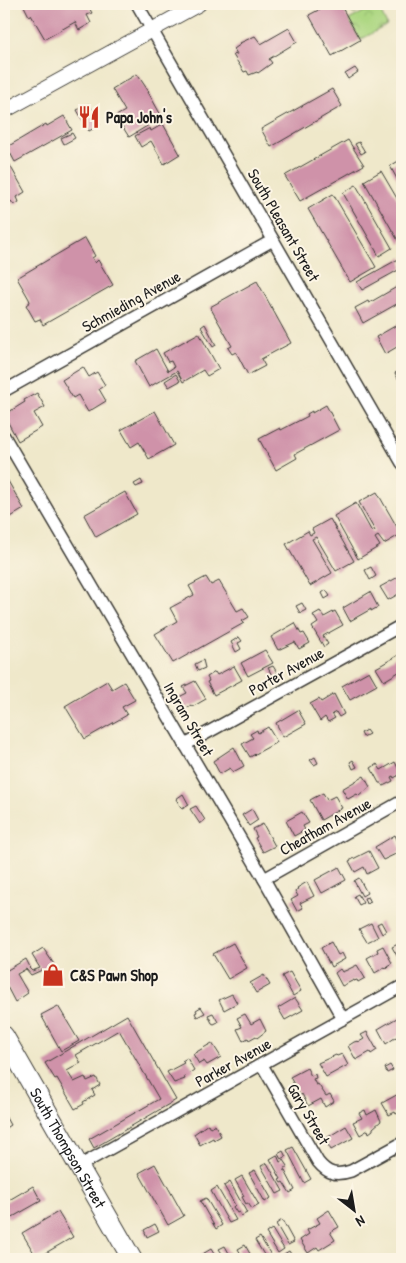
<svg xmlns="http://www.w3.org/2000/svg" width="406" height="1263" viewBox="0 0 406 1263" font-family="'Patrick Hand',sans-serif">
  <defs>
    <pattern id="park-crowns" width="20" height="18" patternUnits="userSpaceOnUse" patternTransform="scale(1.25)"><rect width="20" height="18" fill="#add782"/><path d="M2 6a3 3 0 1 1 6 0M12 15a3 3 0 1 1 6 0" fill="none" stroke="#94b870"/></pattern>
  </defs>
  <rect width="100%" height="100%" fill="#fcf5e5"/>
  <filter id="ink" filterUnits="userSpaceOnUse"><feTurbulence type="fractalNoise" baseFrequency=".02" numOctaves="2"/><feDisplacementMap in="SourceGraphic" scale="10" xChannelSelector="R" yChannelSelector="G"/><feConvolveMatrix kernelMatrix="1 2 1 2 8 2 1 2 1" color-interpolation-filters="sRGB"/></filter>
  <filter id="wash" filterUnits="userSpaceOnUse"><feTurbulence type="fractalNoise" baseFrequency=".0096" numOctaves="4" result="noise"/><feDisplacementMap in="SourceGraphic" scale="20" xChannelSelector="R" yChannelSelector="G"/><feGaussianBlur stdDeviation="1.12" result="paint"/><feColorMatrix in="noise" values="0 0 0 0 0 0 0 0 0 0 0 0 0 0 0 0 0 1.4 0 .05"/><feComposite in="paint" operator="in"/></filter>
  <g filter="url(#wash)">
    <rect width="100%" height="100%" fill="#efe8ca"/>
    <g fill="url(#park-crowns)" stroke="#647a4f">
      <path d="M 347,4 L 361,4 L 363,8 L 353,14 Z"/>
      <path d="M 378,6 L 387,25 L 360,40 L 349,20 L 365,11 L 366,12 Z"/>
    </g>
    <g id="blocks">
      <g fill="#cf92a9">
        <path d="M 23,4 L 87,4 L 92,13 L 87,15 L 91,23 L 79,30 L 75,22 L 45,39 L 31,15 L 29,16 Z"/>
        <path d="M 330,4 L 340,4 L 360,40 L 332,56 L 309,15 Z"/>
        <path d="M 289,28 L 297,42 L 269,59 L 272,63 L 258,73 L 257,72 L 249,75 L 247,71 L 244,72 L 233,55 L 237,54 L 234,49 L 241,44 L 240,43 L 255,36 L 261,44 Z"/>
        <path d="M 355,68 L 358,72 L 348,79 L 345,74 Z"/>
        <path d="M 137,74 L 149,92 L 148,92 L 162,117 L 129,137 L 116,116 L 125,111 L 112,89 Z"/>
        <path d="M 332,89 L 342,106 L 271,147 L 261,129 Z"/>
        <path d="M 89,104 L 100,125 L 89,131 L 77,110 Z"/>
        <path d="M 64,116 L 72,130 L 15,162 L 7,147 L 46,124 L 47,126 Z"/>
        <path d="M 163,124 L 180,154 L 164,164 L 151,141 L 141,147 L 135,136 L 150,128 L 151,131 Z"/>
        <path d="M 72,133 L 75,138 L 64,144 L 61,138 Z"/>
        <path d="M 348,140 L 364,165 L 300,201 L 285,176 L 286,175 Z"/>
        <path d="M 359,142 L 365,152 L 361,154 L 355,144 Z"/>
        <path d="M 4,155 L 25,192 L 17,197 L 19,202 L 14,205 L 11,201 L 4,205 Z"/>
        <path d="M 402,159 L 402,188 L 390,166 Z"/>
        <path d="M 381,171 L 402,207 L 402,242 L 400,244 L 364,181 Z"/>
        <path d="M 356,185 L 392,248 L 379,256 L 343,193 Z"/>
        <path d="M 333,194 L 376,267 L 350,282 L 308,209 Z"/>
        <path d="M 85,238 L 95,256 L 92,258 L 95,263 L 98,260 L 113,285 L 43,325 L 40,319 L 35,321 L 26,305 L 30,302 L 29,299 L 17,278 Z"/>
        <path d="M 402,257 L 402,268 L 362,290 L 357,282 Z"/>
        <path d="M 257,281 L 291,343 L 261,359 L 265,366 L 248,375 L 236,352 L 232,354 L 228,348 L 232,346 L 210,307 Z"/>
        <path d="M 402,284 L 402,301 L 363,323 L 355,308 L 368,301 L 369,303 Z"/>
        <path d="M 402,322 L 402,344 L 385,354 L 376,337 Z"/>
        <path d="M 205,324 L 216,345 L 213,347 L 201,327 Z"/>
        <path d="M 199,333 L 219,369 L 207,376 L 203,370 L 183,382 L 177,371 L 149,387 L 135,361 L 156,349 L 168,371 L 174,367 L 171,361 L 168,362 L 163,353 Z"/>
        <path d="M 402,364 L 402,383 L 401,384 L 395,373 L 399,371 L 397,367 Z"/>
        <path d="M 83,367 L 89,377 L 97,372 L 105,385 L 99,389 L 106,401 L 88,412 L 78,395 L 73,398 L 62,380 Z"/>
        <path d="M 176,374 L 180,381 L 169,387 L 165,381 Z"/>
        <path d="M 37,393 L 45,407 L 34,413 L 42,427 L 18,441 L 4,415 L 25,402 L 24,400 Z"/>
        <path d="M 326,405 L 339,430 L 295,454 L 297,458 L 276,470 L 259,439 L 280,428 L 281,430 L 308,416 L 307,414 L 312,411 L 312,413 Z"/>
        <path d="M 155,411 L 174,445 L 149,459 L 139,442 L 131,447 L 121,430 Z"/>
        <path d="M 4,474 L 24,509 L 4,521 Z"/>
        <path d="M 141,480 L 143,484 L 136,487 L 134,484 Z"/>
        <path d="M 125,492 L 137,514 L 96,537 L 84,515 Z"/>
        <path d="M 377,492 L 401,534 L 384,544 L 378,536 L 375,538 L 380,546 L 358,559 L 334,516 L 356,503 L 372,532 L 375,531 L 359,502 Z"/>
        <path d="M 330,519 L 354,561 L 336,571 L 316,537 L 312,539 L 332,573 L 310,586 L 286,544 L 308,531 L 310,535 L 314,533 L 312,529 Z"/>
        <path d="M 371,567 L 376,576 L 370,580 L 365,570 Z"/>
        <path d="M 402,575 L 402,592 L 388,600 L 380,587 Z"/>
        <path d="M 206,577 L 211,585 L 219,581 L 237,611 L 243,608 L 249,617 L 242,621 L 244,623 L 173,663 L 155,634 L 177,621 L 170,608 L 194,595 L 189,586 Z"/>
        <path d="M 326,590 L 330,596 L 325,599 L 322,593 Z"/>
        <path d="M 370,592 L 378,607 L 371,611 L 371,609 L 350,621 L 343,608 Z"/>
        <path d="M 302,603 L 306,610 L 300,613 L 296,606 Z"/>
        <path d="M 320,611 L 324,617 L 335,611 L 343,625 L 323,636 L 328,644 L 324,647 L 312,627 L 318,623 L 313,615 Z"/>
        <path d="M 295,623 L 301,634 L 304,633 L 310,643 L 299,649 L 295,642 L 278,650 L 271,637 Z"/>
        <path d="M 239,637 L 242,641 L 238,643 L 241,649 L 236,652 L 231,642 Z"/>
        <path d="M 265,650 L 273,663 L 248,676 L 241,663 Z"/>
        <path d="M 402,653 L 402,670 L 384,681 L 376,668 Z"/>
        <path d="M 203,660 L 205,668 L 198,671 L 195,664 Z"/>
        <path d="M 234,666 L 242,680 L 214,695 L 207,682 L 209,681 L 207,677 L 215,672 L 217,675 Z"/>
        <path d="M 273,666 L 278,674 L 273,677 L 268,668 Z"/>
        <path d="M 369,671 L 377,685 L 350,700 L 342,686 Z"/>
        <path d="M 107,681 L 112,689 L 124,682 L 135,700 L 122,707 L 127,715 L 85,739 L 65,706 Z"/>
        <path d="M 195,681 L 206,699 L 192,707 L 191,705 L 182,711 L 175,699 L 187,693 L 183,687 Z"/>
        <path d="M 334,694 L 344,714 L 339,717 L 336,712 L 332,714 L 335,718 L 328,722 L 325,717 L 320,721 L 310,704 L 319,699 L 321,702 Z"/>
        <path d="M 298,710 L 306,724 L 283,737 L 276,723 Z"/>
        <path d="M 268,727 L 277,742 L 250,757 L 242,744 L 253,738 L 250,734 L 257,730 L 258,733 Z"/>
        <path d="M 366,730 L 369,734 L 363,737 L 361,733 Z"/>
        <path d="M 234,747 L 244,766 L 233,772 L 230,768 L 220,774 L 213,761 Z"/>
        <path d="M 315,757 L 318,763 L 314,765 L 310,760 Z"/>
        <path d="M 353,760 L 357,767 L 353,769 L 350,762 Z"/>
        <path d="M 395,762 L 401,774 L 394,778 L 393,776 L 391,777 L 393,781 L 383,786 L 381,783 L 379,783 L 371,768 L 377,764 L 381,770 Z"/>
        <path d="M 364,776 L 370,787 L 359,796 L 357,794 L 348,799 L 342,789 Z"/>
        <path d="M 323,793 L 327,800 L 335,796 L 342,808 L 321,820 L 310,800 Z"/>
        <path d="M 183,794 L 189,805 L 182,809 L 176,799 Z"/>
        <path d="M 196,806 L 205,820 L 200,824 L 190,809 Z"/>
        <path d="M 252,809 L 258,820 L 249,826 L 242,815 Z"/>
        <path d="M 302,812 L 309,823 L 303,826 L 305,830 L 294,836 L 286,821 Z"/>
        <path d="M 263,824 L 275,846 L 263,852 L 255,838 L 257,837 L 253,829 Z"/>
        <path d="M 395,835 L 402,851 L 383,860 L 375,847 Z"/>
        <path d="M 369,851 L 378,868 L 367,874 L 364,867 L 355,872 L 349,861 Z"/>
        <path d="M 339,867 L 346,880 L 322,893 L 315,880 Z"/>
        <path d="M 359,878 L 367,893 L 362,896 L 354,881 Z"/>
        <path d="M 307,882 L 314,896 L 300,903 L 303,908 L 297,911 L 291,900 L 298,896 L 295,891 L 298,889 L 297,888 Z"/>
        <path d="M 358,894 L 363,903 L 359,905 L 354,896 Z"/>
        <path d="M 368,897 L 371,902 L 366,904 L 364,898 Z"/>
        <path d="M 381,922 L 386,931 L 382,934 L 377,924 Z"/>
        <path d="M 371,923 L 378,937 L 367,942 L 359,929 Z"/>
        <path d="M 331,942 L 338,955 L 342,953 L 345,959 L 331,967 L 321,948 Z"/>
        <path d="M 402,942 L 402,954 L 397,956 L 392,947 Z"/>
        <path d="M 233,943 L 247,968 L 228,979 L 213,954 Z"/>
        <path d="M 383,946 L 392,963 L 387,966 L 388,967 L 386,968 L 385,967 L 375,973 L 367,958 L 378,952 L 377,949 Z"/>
        <path d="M 43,948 L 62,976 L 51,984 L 42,970 L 31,975 L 26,969 L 17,974 L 28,993 L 15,1002 L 4,981 L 4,972 L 26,959 L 30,967 L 29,968 L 32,971 L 40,968 L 32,955 Z"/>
        <path d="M 357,965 L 365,978 L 358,982 L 357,980 L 354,981 L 354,980 L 342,986 L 335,973 L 340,969 L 342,972 L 347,970 Z"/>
        <path d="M 290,972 L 301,991 L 293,996 L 282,976 Z"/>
        <path d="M 264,975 L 270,985 L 256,993 L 250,983 Z"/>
        <path d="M 232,994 L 237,1003 L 224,1010 L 219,1000 Z"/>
        <path d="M 295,998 L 303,1010 L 285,1020 L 278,1008 Z"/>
        <path d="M 58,1006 L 79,1041 L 61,1051 L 41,1015 Z"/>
        <path d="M 201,1007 L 205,1013 L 197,1017 L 195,1013 L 197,1012 L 196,1010 Z"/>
        <path d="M 213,1013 L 218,1022 L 214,1024 L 212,1023 L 208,1015 Z"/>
        <path d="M 245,1014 L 251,1024 L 260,1019 L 266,1031 L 257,1038 L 256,1036 L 249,1040 L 248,1038 L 243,1041 L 237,1029 L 242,1027 L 237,1018 Z"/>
        <path d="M 127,1015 L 176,1100 L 94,1148 L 89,1139 L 159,1099 L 119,1030 L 76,1055 L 81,1063 L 67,1071 L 74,1082 L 85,1077 L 87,1081 L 96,1077 L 100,1085 L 92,1090 L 95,1095 L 83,1102 L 84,1104 L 75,1109 L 57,1078 L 55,1079 L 45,1063 Z"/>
        <path d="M 402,1015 L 402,1033 L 386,1044 L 378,1029 Z"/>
        <path d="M 367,1032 L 377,1050 L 371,1054 L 370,1052 L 356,1060 L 348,1046 L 354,1042 L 358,1041 L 359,1042 L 364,1039 L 361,1035 Z"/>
        <path d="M 212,1043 L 221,1057 L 207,1065 L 204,1061 L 199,1064 L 193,1054 Z"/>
        <path d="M 342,1054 L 348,1065 L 326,1077 L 318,1063 L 336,1055 L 337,1056 Z"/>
        <path d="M 187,1058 L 194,1070 L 184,1077 L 185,1079 L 174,1083 L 167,1072 L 184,1063 L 182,1061 Z"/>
        <path d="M 390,1065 L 393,1070 L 387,1073 L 385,1068 Z"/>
        <path d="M 307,1068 L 311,1076 L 315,1074 L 316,1078 L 313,1079 L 316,1085 L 318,1084 L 326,1096 L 330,1094 L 334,1101 L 325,1107 L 321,1099 L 308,1106 L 302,1094 L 300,1096 L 290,1077 Z"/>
        <path d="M 402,1092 L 402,1111 L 396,1114 L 395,1112 L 389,1115 L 382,1103 Z"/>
        <path d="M 365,1110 L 367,1115 L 376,1110 L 381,1121 L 373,1128 L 373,1130 L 369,1133 L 368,1130 L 360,1135 L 353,1122 L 362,1118 L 359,1113 Z"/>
        <path d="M 4,1114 L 10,1125 L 4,1129 Z"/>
        <path d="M 208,1124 L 210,1128 L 215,1125 L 221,1136 L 214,1140 L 213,1138 L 200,1145 L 194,1134 Z"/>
        <path d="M 346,1126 L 353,1138 L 331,1150 L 325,1139 Z"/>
        <path d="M 293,1147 L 311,1179 L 304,1183 L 287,1150 Z"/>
        <path d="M 283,1151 L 286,1157 L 281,1159 L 278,1154 Z"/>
        <path d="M 277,1155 L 280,1162 L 284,1160 L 288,1166 L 284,1169 L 295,1190 L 290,1193 L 283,1182 L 281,1183 L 279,1180 L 281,1179 L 270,1159 Z"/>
        <path d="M 267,1163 L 283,1191 L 277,1194 L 261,1166 Z"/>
        <path d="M 155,1164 L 184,1216 L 168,1225 L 139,1173 Z"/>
        <path d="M 255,1170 L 271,1198 L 265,1202 L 249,1173 Z"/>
        <path d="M 242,1176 L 259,1205 L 252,1209 L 248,1203 L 246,1204 L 242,1197 L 244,1196 L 235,1180 Z"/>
        <path d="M 230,1182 L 247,1213 L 241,1216 L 239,1212 L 237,1213 L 233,1207 L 235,1205 L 224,1186 Z"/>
        <path d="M 33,1186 L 41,1201 L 9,1219 L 4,1210 L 4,1203 Z"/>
        <path d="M 217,1187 L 236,1220 L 229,1223 L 211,1191 Z"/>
        <path d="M 206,1198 L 222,1225 L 216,1229 L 200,1201 Z"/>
        <path d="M 329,1210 L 339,1227 L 330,1232 L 335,1240 L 319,1250 L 317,1247 L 308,1253 L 300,1240 L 309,1234 L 307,1230 L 320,1223 L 317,1218 Z"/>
        <path d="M 58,1212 L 73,1237 L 37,1258 L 22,1233 Z"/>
        <path d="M 282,1220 L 294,1242 L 288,1245 L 276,1224 Z"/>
        <path d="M 155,1224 L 159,1231 L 147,1237 L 144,1230 Z"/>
        <path d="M 272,1229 L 284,1249 L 278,1253 L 266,1233 Z"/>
        <path d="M 260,1237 L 271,1255 L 266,1258 L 255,1240 Z"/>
        <path d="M 245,1245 L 253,1259 L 244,1259 L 238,1249 Z"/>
        <path d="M 225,1246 L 230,1255 L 234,1253 L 238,1258 L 226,1259 L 219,1249 Z"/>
        <path d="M 211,1249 L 217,1259 L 194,1259 Z"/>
        <path d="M 289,1251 L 294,1259 L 288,1259 L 284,1254 Z"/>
      </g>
    </g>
  </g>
  <g filter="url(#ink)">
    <use href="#blocks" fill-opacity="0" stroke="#3c3b36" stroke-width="1"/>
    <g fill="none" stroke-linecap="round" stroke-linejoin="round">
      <defs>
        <g id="minor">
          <path d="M 137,4 L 402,463"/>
          <path d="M 4,391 L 273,240"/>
          <path d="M 4,436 L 264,879 L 343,1019"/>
          <path d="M 185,745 L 402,625"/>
          <path d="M 264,879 L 402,801"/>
          <path d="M 262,1065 L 318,1162 C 328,1174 336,1176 351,1171 L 402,1143"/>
          <path d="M 79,1166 L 402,986"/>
        </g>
        <path id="tertiary" d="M 4,111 L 199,4"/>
        <g id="trunk">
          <path id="s1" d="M 4,1036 L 132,1259"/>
        </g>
      </defs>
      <use href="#minor" stroke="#3c3b36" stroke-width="14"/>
      <use href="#tertiary" stroke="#3c3b36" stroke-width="16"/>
      <use href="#trunk" stroke="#3c3b36" stroke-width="21"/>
      <use href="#minor" stroke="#fff" stroke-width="11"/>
      <use href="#tertiary" stroke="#fff" stroke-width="14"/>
      <use href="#trunk" stroke="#fff" stroke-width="19"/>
    </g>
  </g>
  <defs>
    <symbol id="restaurant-bare" viewBox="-9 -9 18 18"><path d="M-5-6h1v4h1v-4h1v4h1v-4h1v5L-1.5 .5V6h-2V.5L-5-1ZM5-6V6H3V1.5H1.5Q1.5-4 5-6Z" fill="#c8321e" stroke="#fcf5e5" stroke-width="2.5" paint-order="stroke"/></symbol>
    <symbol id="shop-bare" viewBox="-9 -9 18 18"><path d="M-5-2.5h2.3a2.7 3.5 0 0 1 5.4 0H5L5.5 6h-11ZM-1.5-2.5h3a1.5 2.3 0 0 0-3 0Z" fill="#c8321e" stroke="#fcf5e5" stroke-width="2.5" paint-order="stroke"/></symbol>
  </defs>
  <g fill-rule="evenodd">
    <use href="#restaurant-bare" x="73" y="101" width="32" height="32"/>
    <use href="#shop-bare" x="37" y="959" width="32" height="32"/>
  </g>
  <g text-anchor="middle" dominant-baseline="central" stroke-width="4" stroke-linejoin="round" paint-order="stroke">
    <g font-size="16" font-weight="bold" fill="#1c1c1c" stroke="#fcf5e5" text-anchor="start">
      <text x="106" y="117">Papa John's</text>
      <text x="70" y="975">C&amp;S Pawn Shop</text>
    </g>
    <g font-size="16" fill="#1c1c1c" stroke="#fcf5e5">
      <text transform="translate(284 225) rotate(60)">South Pleasant Street</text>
      <text transform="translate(131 301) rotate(-29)">Schmieding Avenue</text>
      <text transform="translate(286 671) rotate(-29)">Porter Avenue</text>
      <text transform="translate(189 719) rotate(60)">Ingram Street</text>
      <text transform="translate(325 826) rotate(-29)">Cheatham Avenue</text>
      <text transform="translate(233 1062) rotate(-29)">Parker Avenue</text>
      <text transform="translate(309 1114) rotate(60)">Gary Street</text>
      <text stroke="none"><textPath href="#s1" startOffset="129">South Thompson Street</textPath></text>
    </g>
  </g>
  <rect width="406" height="1263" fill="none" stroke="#fcf5e5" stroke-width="20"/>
  <g transform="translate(354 1210) rotate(149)" stroke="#fcf5e5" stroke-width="4" paint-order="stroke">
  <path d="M0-4L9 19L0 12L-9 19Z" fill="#1c1c1c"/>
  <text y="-8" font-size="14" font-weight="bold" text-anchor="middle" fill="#1c1c1c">N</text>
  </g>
</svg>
